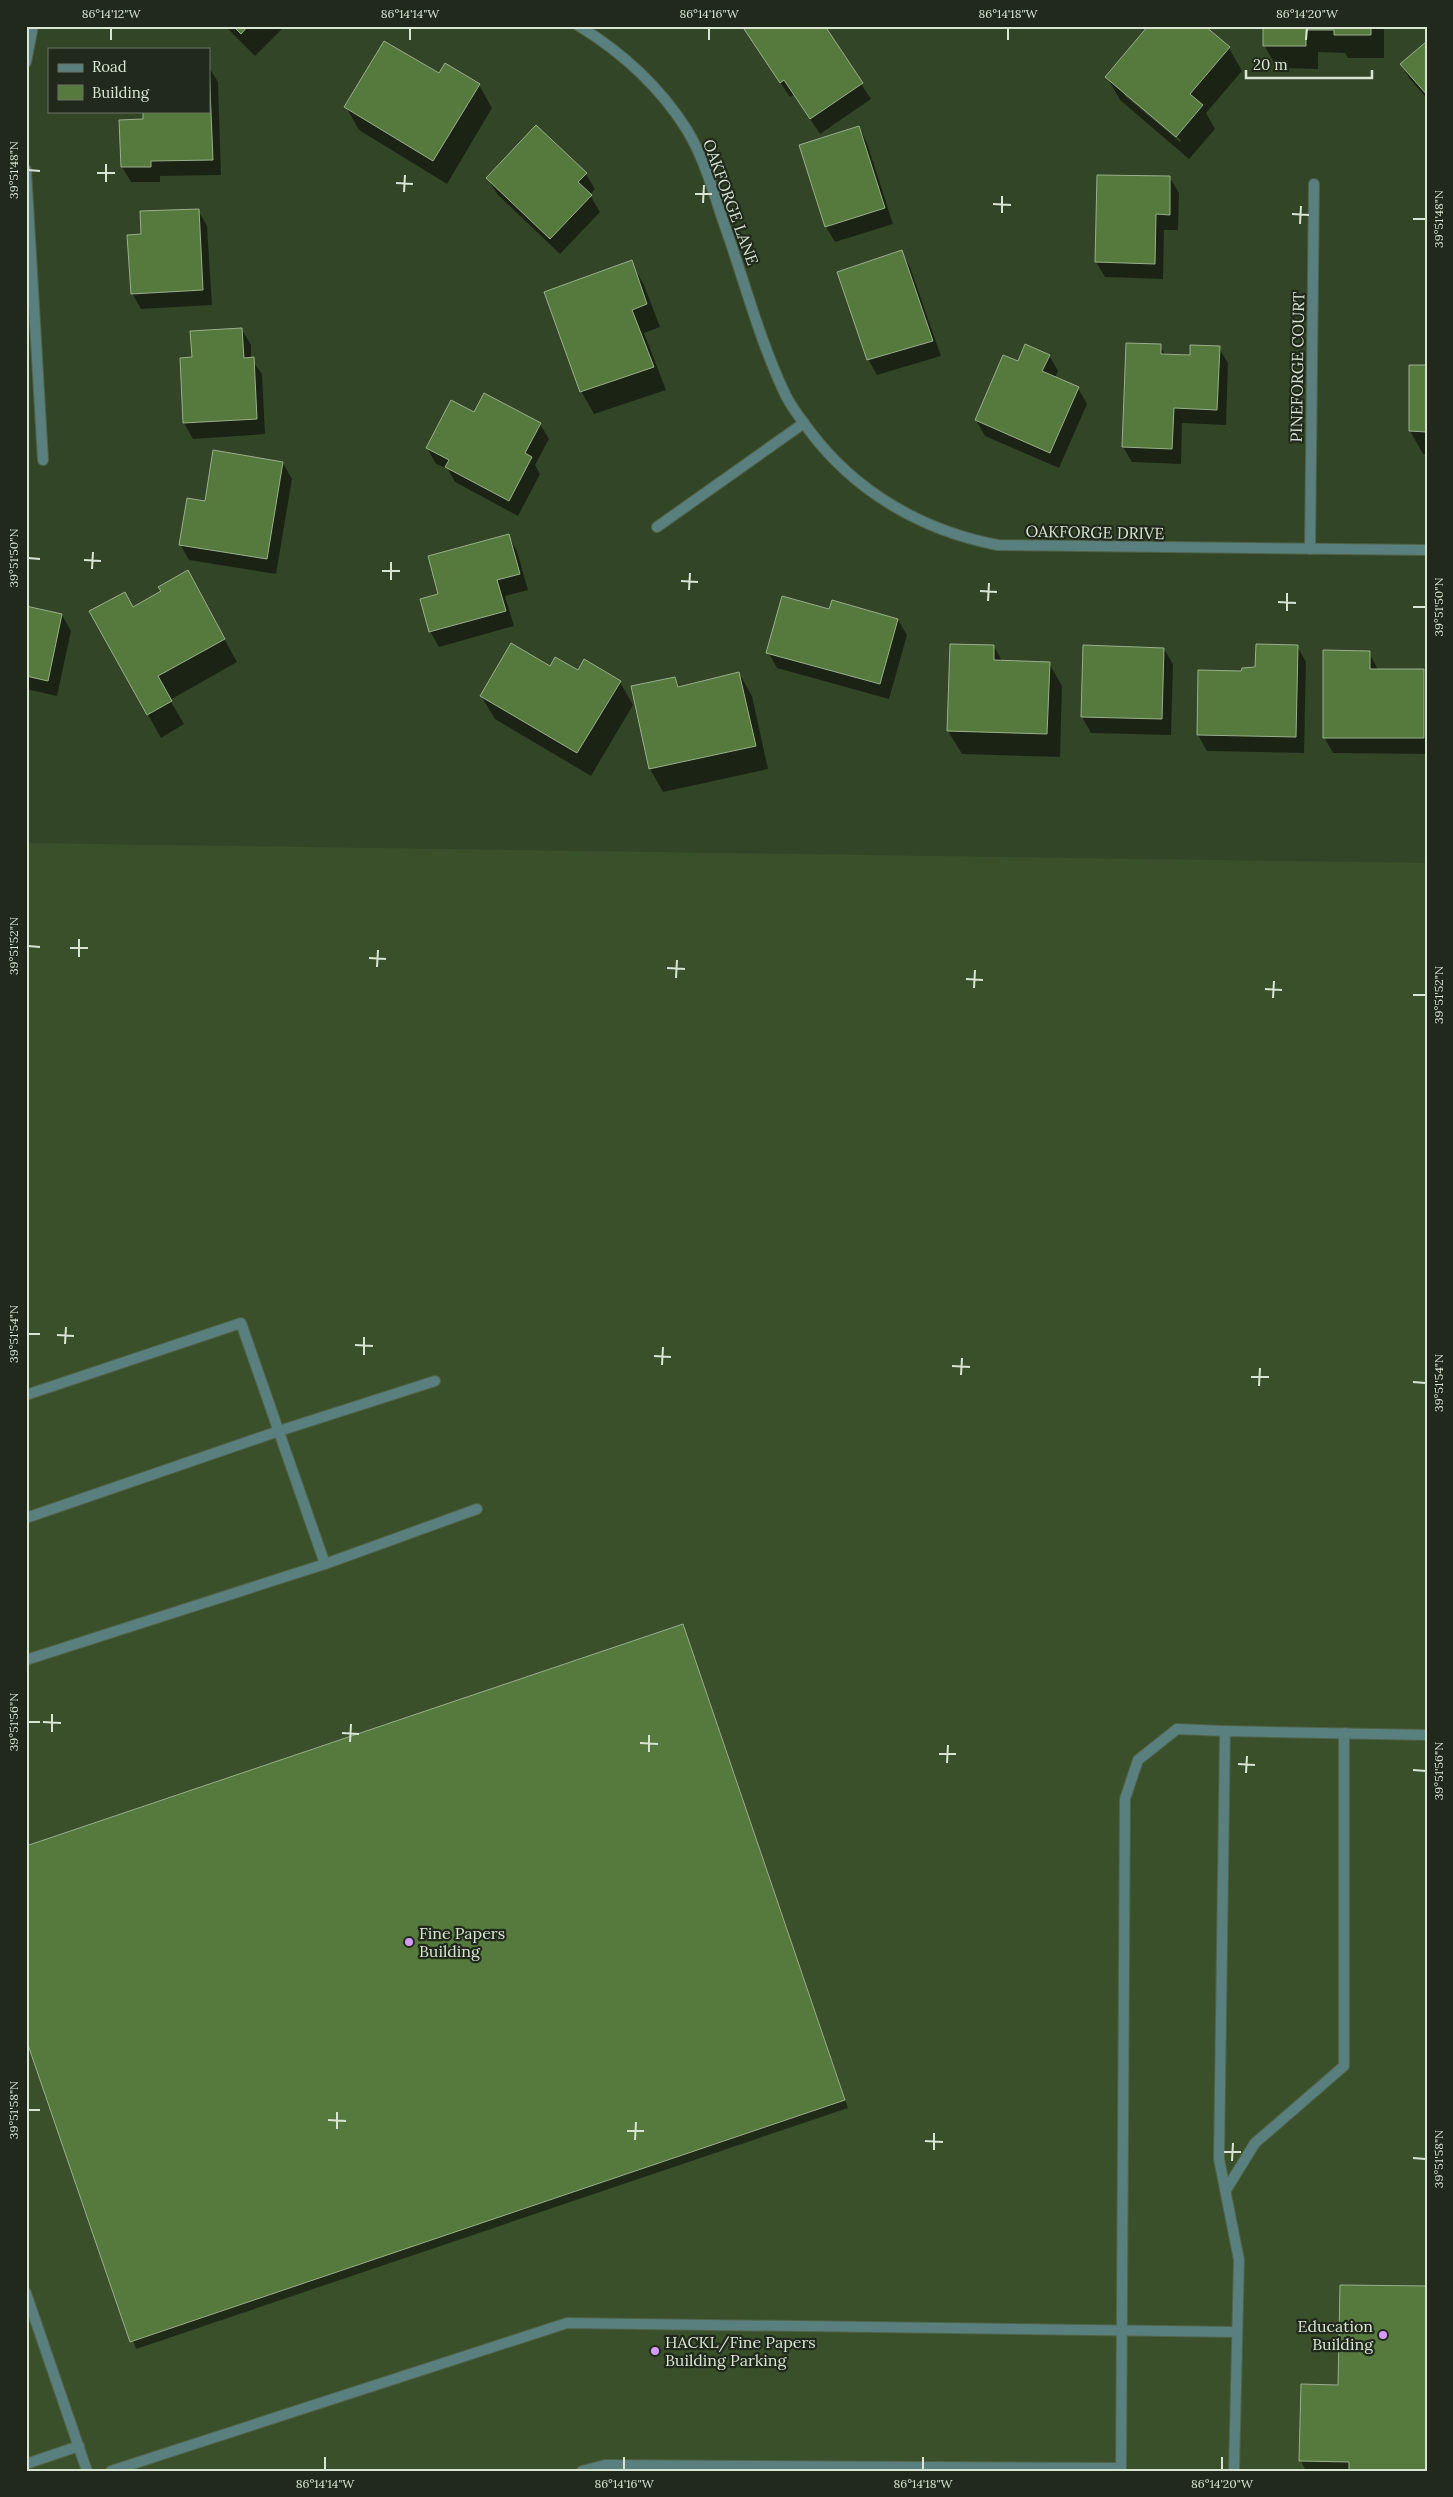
<svg xmlns="http://www.w3.org/2000/svg" width="1453" height="2497" viewBox="0 0 1453 2497" font-family="Lora,serif">
  <rect width="100%" height="100%" fill="#334527"/>
  <path fill="#3a502b" d="M 26,843 L 1427,863 L 1427,2471 L 26,2471 Z"/>
  <g fill="#0007" fill-rule="evenodd">
    <path d="M 225,26 L 285,26 L 255,56 Z"/>
    <path d="M 823,26 L 871,99 L 820,134 L 794,95 L 790,97 L 755,45 Z"/>
    <path d="M 1264,26 L 1384,26 L 1384,58 L 1348,58 L 1345,53 L 1318,52 L 1318,69 L 1277,68 L 1264,45 Z"/>
    <path d="M 1427,42 L 1427,99 L 1410,79 L 1401,64 Z"/>
    <path d="M 1229,48 L 1242,71 L 1206,113 L 1215,129 L 1189,159 L 1120,100 L 1107,77 ZM 1124,91 L 1181,140 L 1180,142 L 1124,95 Z"/>
    <path d="M 209,67 L 218,82 L 221,175 L 160,176 L 160,182 L 131,182 L 122,167 L 144,120 L 209,111 Z"/>
    <path d="M 439,75 L 479,85 L 492,108 L 447,184 L 359,130 L 346,107 Z"/>
    <path d="M 536,127 L 586,174 L 595,189 L 590,195 L 600,212 L 560,254 L 497,194 L 488,179 Z"/>
    <path d="M 859,127 L 867,143 L 893,224 L 835,242 L 826,227 L 800,145 Z"/>
    <path d="M 1170,178 L 1179,193 L 1178,230 L 1164,230 L 1163,279 L 1105,277 L 1096,262 Z"/>
    <path d="M 198,210 L 207,226 L 212,305 L 141,309 L 132,293 L 143,235 Z"/>
    <path d="M 902,252 L 910,267 L 941,356 L 877,375 L 868,359 Z"/>
    <path d="M 631,262 L 644,285 L 660,327 L 644,333 L 666,390 L 594,414 L 581,391 Z"/>
    <path d="M 242,330 L 251,345 L 251,359 L 262,374 L 265,434 L 193,439 L 184,423 L 181,359 L 193,358 Z"/>
    <path d="M 1160,346 L 1166,356 L 1191,356 L 1219,348 L 1228,363 L 1226,425 L 1182,423 L 1181,464 L 1132,462 L 1123,447 Z"/>
    <path d="M 1049,355 L 1058,371 L 1055,378 L 1078,388 L 1087,404 L 1059,468 L 985,436 L 976,420 L 1019,363 Z"/>
    <path d="M 1427,366 L 1427,454 L 1423,454 L 1410,431 Z"/>
    <path d="M 475,414 L 540,424 L 549,439 L 535,465 L 540,474 L 518,516 L 455,482 L 448,469 L 436,464 L 427,448 Z"/>
    <path d="M 283,463 L 292,479 L 276,574 L 189,560 L 180,544 L 206,502 Z"/>
    <path d="M 508,535 L 517,551 L 528,590 L 505,596 L 514,626 L 439,647 L 430,631 L 440,595 Z"/>
    <path d="M 200,595 L 237,662 L 170,700 L 184,724 L 161,738 L 91,612 L 132,608 Z"/>
    <path d="M 26,608 L 62,615 L 71,631 L 57,696 L 26,689 Z"/>
    <path d="M 830,611 L 898,620 L 907,635 L 889,699 L 777,668 L 768,652 Z"/>
    <path d="M 951,646 L 994,646 L 1002,661 L 1049,663 L 1062,686 L 1060,757 L 962,754 L 948,731 Z"/>
    <path d="M 1297,646 L 1306,662 L 1304,753 L 1207,751 L 1198,735 L 1243,672 L 1256,669 Z"/>
    <path d="M 1164,649 L 1173,664 L 1171,735 L 1091,733 L 1082,717 Z"/>
    <path d="M 1369,652 L 1378,670 L 1424,670 L 1427,676 L 1427,754 L 1333,753 L 1324,737 Z"/>
    <path d="M 551,668 L 620,682 L 633,705 L 591,776 L 495,719 L 481,696 Z"/>
    <path d="M 739,673 L 752,696 L 768,769 L 663,792 L 650,769 L 675,678 L 680,688 Z"/>
    <path d="M 682,1625 L 848,2108 L 136,2349 L 26,2035 Z"/>
    <path d="M 1302,2385 L 1339,2386 L 1351,2470 L 1305,2469 L 1301,2461 Z"/>
  </g>
  <g fill="#56793e" stroke="#9aaf8d">
    <path d="M 233,26 L 248,26 L 241,34 Z"/>
    <path d="M 748,26 L 825,26 L 863,83 L 810,119 L 784,80 L 780,83 L 744,29 Z"/>
    <path d="M 1148,26 L 1205,26 L 1230,47 L 1190,94 L 1203,105 L 1176,137 L 1105,77 Z"/>
    <path d="M 1263,26 L 1371,26 L 1371,35 L 1334,35 L 1334,30 L 1306,30 L 1306,46 L 1263,46 Z"/>
    <path d="M 384,41 L 439,73 L 445,63 L 480,84 L 433,161 L 344,107 Z"/>
    <path d="M 1427,41 L 1427,95 L 1400,64 Z"/>
    <path d="M 209,65 L 213,160 L 151,161 L 151,167 L 121,167 L 119,120 L 143,119 L 143,111 L 209,111 Z"/>
    <path d="M 536,125 L 587,173 L 578,182 L 592,195 L 550,239 L 486,178 Z"/>
    <path d="M 859,126 L 885,208 L 825,227 L 799,145 Z"/>
    <path d="M 1097,175 L 1170,176 L 1170,215 L 1156,214 L 1155,264 L 1095,262 Z"/>
    <path d="M 199,209 L 203,290 L 131,294 L 127,235 L 141,234 L 140,211 Z"/>
    <path d="M 902,250 L 933,341 L 867,360 L 837,272 Z"/>
    <path d="M 632,260 L 647,304 L 632,310 L 654,367 L 580,392 L 544,292 Z"/>
    <path d="M 242,328 L 244,358 L 254,357 L 257,419 L 183,423 L 180,358 L 192,357 L 190,331 Z"/>
    <path d="M 1126,343 L 1161,344 L 1161,354 L 1190,355 L 1190,345 L 1220,346 L 1217,410 L 1174,408 L 1172,449 L 1122,447 Z"/>
    <path d="M 1025,344 L 1050,355 L 1042,371 L 1079,387 L 1050,453 L 975,420 L 1003,355 L 1018,361 Z"/>
    <path d="M 1409,365 L 1427,365 L 1427,432 L 1409,431 Z"/>
    <path d="M 484,393 L 541,423 L 525,453 L 532,457 L 509,501 L 445,467 L 449,460 L 426,448 L 451,400 L 474,412 Z"/>
    <path d="M 213,450 L 283,462 L 267,559 L 179,545 L 187,498 L 205,501 Z"/>
    <path d="M 509,534 L 520,574 L 497,580 L 506,611 L 429,632 L 420,599 L 438,594 L 428,556 Z"/>
    <path d="M 188,570 L 225,639 L 158,676 L 172,701 L 147,715 L 89,611 L 125,592 L 133,607 L 161,591 L 158,587 Z"/>
    <path d="M 782,596 L 829,609 L 832,600 L 898,619 L 880,684 L 766,653 Z"/>
    <path d="M 26,606 L 62,614 L 48,681 L 26,676 Z"/>
    <path d="M 511,643 L 550,666 L 555,657 L 578,670 L 584,659 L 621,681 L 577,753 L 480,696 Z"/>
    <path d="M 950,644 L 994,645 L 994,660 L 1050,662 L 1047,734 L 947,731 Z"/>
    <path d="M 1256,644 L 1298,645 L 1296,737 L 1197,735 L 1198,670 L 1241,671 L 1242,668 L 1255,667 Z"/>
    <path d="M 1083,645 L 1164,648 L 1162,719 L 1081,717 Z"/>
    <path d="M 1323,650 L 1370,651 L 1370,669 L 1424,669 L 1424,738 L 1323,738 Z"/>
    <path d="M 739,672 L 756,746 L 649,769 L 631,686 L 675,677 L 678,687 Z"/>
    <path d="M 683,1624 L 845,2100 L 130,2342 L 26,2039 L 26,1846 Z"/>
    <path d="M 1340,2285 L 1427,2286 L 1427,2471 L 1349,2471 L 1349,2462 L 1299,2461 L 1301,2384 L 1338,2385 Z"/>
  </g>
  <g fill="none" stroke-linecap="round" stroke-linejoin="round">
    <defs>
      <g id="lane">
        <path d="M 26,1395 L 241,1323 L 325,1564 L 26,1660"/>
        <path d="M 26,1518 L 279,1431 L 435,1381"/>
        <path d="M 325,1564 L 477,1509"/>
        <path d="M 1226,2190 L 1255,2143 L 1344,2066 L 1344,1733"/>
        <path d="M 26,2293 L 87,2471"/>
        <path d="M 26,2464 L 79,2446"/>
        <path d="M 111,2471 L 567,2323 L 1237,2332"/>
        <path d="M 582,2471 L 605,2465 L 1121,2468"/>
        <path d="M 1121,2471 L 1125,1799 L 1138,1760 L 1177,1729 L 1225,1731"/>
        <path d="M 1234,2471 L 1239,2260 L 1219,2159 L 1225,1731 L 1427,1735"/>
      </g>
      <g id="street">
        <path d="M 579,26 C 623,53 660,87 687,130 C 706,161 715,199 727,232 C 746,287 761,344 786,396 C 792,408 801,419 809,430 C 855,492 923,531 998,545 L 1427,550"/>
        <path d="M 26,62 L 33,26"/>
        <path d="M 26,170 L 43,460"/>
        <path d="M 657,527 L 804,423"/>
        <path d="M 1310,549 L 1314,184"/>
      </g>
    </defs>
    <use href="#lane" stroke="#516246" stroke-width="12"/>
    <use href="#street" stroke="#516246" stroke-width="12"/>
    <use href="#lane" stroke="#597f7e" stroke-width="10"/>
    <use href="#street" stroke="#597f7e" stroke-width="10"/>
  </g>
  <path fill="none" stroke="#d9e5d3" stroke-width="2" d="M 111,40 L 111,28M 410,40 L 410,28M 709,40 L 709,28M 1008,40 L 1008,28M 1306,40 L 1307,28M 28,170 L 40,171M 97,173 L 115,173M 106,182 L 106,164M 396,183 L 413,184M 404,192 L 405,175M 695,194 L 712,194M 703,203 L 704,185M 993,204 L 1011,205M 1002,213 L 1002,196M 1292,214 L 1309,215M 1413,219 L 1426,219M 1300,224 L 1301,206M 28,558 L 40,559M 84,560 L 101,561M 92,569 L 93,552M 382,571 L 400,571M 391,580 L 391,562M 681,581 L 698,582M 689,590 L 690,573M 980,591 L 997,592M 988,601 L 989,583M 1278,602 L 1296,603M 1413,607 L 1426,607M 1287,611 L 1287,593M 28,946 L 40,947M 70,948 L 88,948M 79,957 L 79,939M 369,958 L 386,959M 377,967 L 378,950M 667,968 L 685,969M 676,978 L 677,960M 966,979 L 983,980M 974,988 L 975,970M 1265,989 L 1282,990M 1413,995 L 1426,995M 1273,998 L 1274,981M 28,1334 L 40,1334M 57,1335 L 74,1336M 65,1344 L 66,1327M 355,1345 L 373,1346M 364,1355 L 364,1337M 654,1356 L 671,1357M 662,1365 L 663,1347M 952,1366 L 970,1367M 961,1375 L 962,1358M 1251,1377 L 1269,1377M 1413,1382 L 1426,1383M 1259,1386 L 1260,1368M 28,1722 L 40,1722M 43,1722 L 61,1723M 52,1732 L 52,1714M 342,1733 L 359,1734M 350,1742 L 351,1724M 640,1743 L 658,1744M 649,1752 L 649,1735M 939,1754 L 956,1754M 947,1763 L 948,1745M 1238,1764 L 1255,1765M 1413,1770 L 1426,1771M 1246,1773 L 1247,1756M 28,2110 L 40,2110M 328,2120 L 346,2121M 337,2129 L 337,2112M 627,2131 L 644,2131M 635,2140 L 636,2122M 925,2141 L 943,2142M 934,2150 L 934,2133M 1224,2152 L 1241,2152M 1413,2158 L 1426,2159M 1232,2161 L 1233,2143M 325,2470 L 325,2457M 624,2470 L 624,2457M 923,2470 L 923,2457M 1222,2470 L 1222,2457"/>
  <g fill="#d89af8" stroke="#20291b" stroke-width="2">
    <circle cx="409" cy="1942" r="5"/>
    <circle cx="1383" cy="2335" r="5"/>
    <circle cx="655" cy="2351" r="5"/>
  </g>
  <g text-anchor="middle" dominant-baseline="central" stroke-width="4.5" stroke-linejoin="round" paint-order="stroke">
    <g font-size="16" fill="#d9e5d3" stroke="#20291b">
      <text transform="translate(731 202) rotate(70)">OAKFORGE LANE</text>
      <text transform="translate(1297 367) rotate(-89)">PINEFORGE COURT</text>
      <text transform="translate(1095 532) rotate(1)">OAKFORGE DRIVE</text>
    </g>
    <g font-size="16" fill="#d9e5d3" stroke="#20291b" text-anchor="start">
      <text x="419" y="1933">Fine Papers<tspan x="419" dy="18">Building</tspan></text>
      <text x="1373" y="2326" text-anchor="end">Education<tspan x="1373" dy="18">Building</tspan></text>
      <text x="665" y="2342">HACKL/Fine Papers<tspan x="665" dy="18">Building Parking</tspan></text>
    </g>
  </g>
  <rect width="1453" height="2497" fill="none" stroke="#20291b" stroke-width="55"/>
  <rect x="48" y="48" width="162" height="65" fill="#20291b" stroke="#6a7465"/>
  <rect x="58" y="64" width="25" height="8" fill="#597f7e" stroke="#6a7465"/>
  <text x="92" y="72" font-size="15" fill="#d9e5d3">Road</text>
  <rect x="58" y="85" width="25" height="15" fill="#56793e" stroke="#6a7465"/>
  <text x="92" y="98" font-size="15" fill="#d9e5d3">Building</text>
  <path d="M1246 70v8h126v-8" fill="none" stroke="#d9e5d3" stroke-width="2.5"/>
  <text x="1253" y="70" font-size="15" fill="#d9e5d3" stroke="#20291b" stroke-width="4" paint-order="stroke">20 m</text>
  <rect x="28" y="28" width="1398" height="2442" fill="none" stroke="#d9e5d3" stroke-width="2"/>
  <g font-size="12" text-anchor="middle" fill="#d9e5d3">
    <text x="111" y="18">86°14'12"W</text>
    <text x="410" y="18">86°14'14"W</text>
    <text x="709" y="18">86°14'16"W</text>
    <text x="1008" y="18">86°14'18"W</text>
    <text x="1307" y="18">86°14'20"W</text>
    <text transform="translate(14 170) rotate(-90)" y="4">39°51'48"N</text>
    <text transform="translate(1439 219) rotate(-90)" y="4">39°51'48"N</text>
    <text transform="translate(14 558) rotate(-90)" y="4">39°51'50"N</text>
    <text transform="translate(1439 607) rotate(-90)" y="4">39°51'50"N</text>
    <text transform="translate(14 946) rotate(-90)" y="4">39°51'52"N</text>
    <text transform="translate(1439 995) rotate(-90)" y="4">39°51'52"N</text>
    <text transform="translate(14 1334) rotate(-90)" y="4">39°51'54"N</text>
    <text transform="translate(1439 1383) rotate(-90)" y="4">39°51'54"N</text>
    <text transform="translate(14 1722) rotate(-90)" y="4">39°51'56"N</text>
    <text transform="translate(1439 1771) rotate(-90)" y="4">39°51'56"N</text>
    <text transform="translate(14 2110) rotate(-90)" y="4">39°51'58"N</text>
    <text transform="translate(1439 2159) rotate(-90)" y="4">39°51'58"N</text>
    <text x="325" y="2488">86°14'14"W</text>
    <text x="624" y="2488">86°14'16"W</text>
    <text x="923" y="2488">86°14'18"W</text>
    <text x="1222" y="2488">86°14'20"W</text>
  </g>
</svg>
